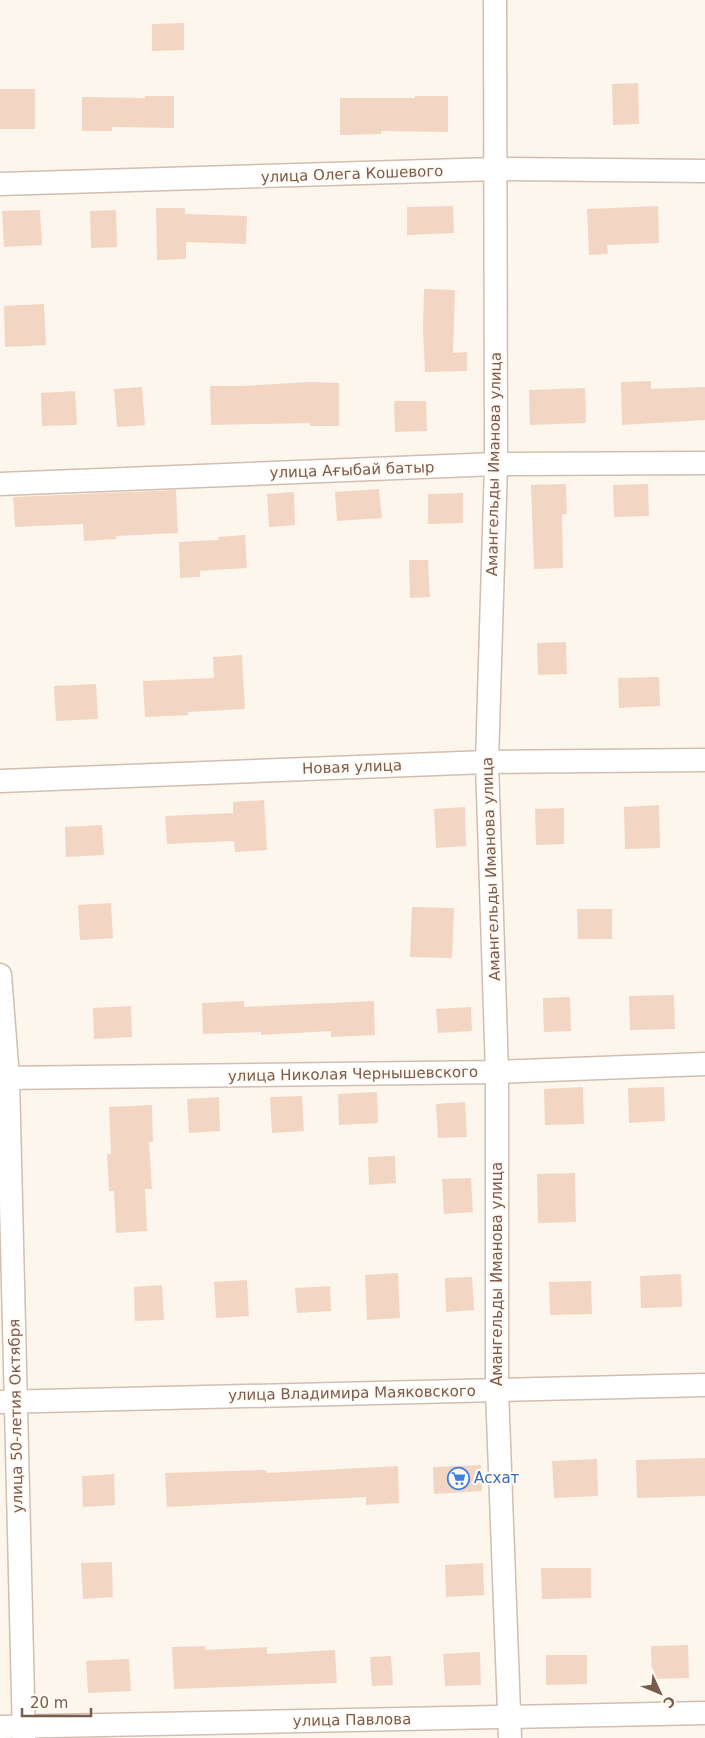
<svg xmlns="http://www.w3.org/2000/svg" width="705" height="1738" viewBox="0 0 705 1738" font-family="'DejaVu Sans',sans-serif">
  <rect width="100%" height="100%" fill="#fdf6ec"/>
  <g fill="#f3d5c3">
    <path d="M 184,23 L 184,50 L 152,51 L 152,24 Z"/>
    <path d="M 638,83 L 639,124 L 613,125 L 612,84 Z"/>
    <rect x="0" y="89" width="35" height="40"/>
    <path d="M 145,96 L 174,96 L 174,128 L 112,127 L 112,131 L 82,131 L 82,97 L 145,98 Z"/>
    <path d="M 415,96 L 448,96 L 448,132 L 381,131 L 381,134 L 340,135 L 340,98 L 415,98 Z"/>
    <path d="M 453,206 L 454,233 L 407,235 L 407,207 Z"/>
    <path d="M 658,206 L 659,243 L 607,245 L 608,254 L 589,255 L 587,209 Z"/>
    <path d="M 156,208 L 185,208 L 185,214 L 247,216 L 246,244 L 186,242 L 186,259 L 157,260 Z"/>
    <path d="M 40,210 L 42,245 L 4,247 L 2,211 Z"/>
    <path d="M 116,210 L 117,247 L 91,248 L 90,211 Z"/>
    <path d="M 424,289 L 455,290 L 453,353 L 467,352 L 467,371 L 425,372 L 423,331 Z"/>
    <path d="M 44,304 L 46,345 L 5,347 L 4,306 Z"/>
    <path d="M 651,381 L 651,389 L 705,387 L 705,420 L 622,425 L 621,382 Z"/>
    <path d="M 311,382 L 339,383 L 339,426 L 310,426 L 310,423 L 211,425 L 210,386 L 241,386 Z"/>
    <path d="M 142,387 L 145,425 L 117,427 L 114,389 Z"/>
    <path d="M 585,388 L 586,423 L 530,425 L 529,390 Z"/>
    <path d="M 75,391 L 77,425 L 42,426 L 41,393 Z"/>
    <path d="M 394,401 L 426,401 L 427,431 L 395,432 Z"/>
    <path d="M 566,484 L 567,514 L 562,514 L 563,568 L 534,569 L 531,485 Z"/>
    <path d="M 648,484 L 649,516 L 614,517 L 613,485 Z"/>
    <path d="M 379,489 L 382,518 L 337,521 L 335,492 Z"/>
    <path d="M 176,490 L 178,533 L 116,536 L 116,539 L 84,541 L 83,524 L 15,527 L 13,497 Z"/>
    <path d="M 294,492 L 295,525 L 269,527 L 267,494 Z"/>
    <path d="M 463,493 L 463,523 L 428,524 L 428,494 Z"/>
    <path d="M 245,535 L 247,568 L 200,571 L 200,577 L 180,578 L 179,542 L 219,540 L 218,537 Z"/>
    <path d="M 409,560 L 428,560 L 430,597 L 410,598 Z"/>
    <path d="M 566,642 L 567,674 L 538,675 L 537,643 Z"/>
    <path d="M 242,655 L 245,709 L 188,712 L 188,715 L 145,717 L 143,681 L 214,678 L 213,657 Z"/>
    <path d="M 659,677 L 660,706 L 619,708 L 618,678 Z"/>
    <path d="M 96,684 L 98,719 L 56,721 L 54,686 Z"/>
    <path d="M 264,800 L 267,850 L 235,852 L 234,841 L 167,844 L 165,816 L 233,813 L 233,802 Z"/>
    <path d="M 659,805 L 660,848 L 625,849 L 624,807 Z"/>
    <path d="M 465,807 L 466,846 L 436,848 L 434,809 Z"/>
    <path d="M 564,808 L 564,844 L 536,845 L 535,809 Z"/>
    <path d="M 102,825 L 104,855 L 66,857 L 65,827 Z"/>
    <path d="M 111,903 L 113,938 L 80,940 L 78,905 Z"/>
    <path d="M 412,907 L 454,908 L 452,958 L 410,957 Z"/>
    <path d="M 577,909 L 612,909 L 612,939 L 578,939 Z"/>
    <path d="M 674,995 L 675,1029 L 630,1030 L 629,996 Z"/>
    <path d="M 570,997 L 571,1031 L 544,1032 L 543,998 Z"/>
    <path d="M 244,1001 L 244,1007 L 374,1001 L 375,1035 L 331,1037 L 331,1031 L 261,1035 L 261,1032 L 203,1034 L 202,1003 Z"/>
    <path d="M 131,1006 L 132,1037 L 94,1039 L 93,1008 Z"/>
    <path d="M 471,1007 L 472,1031 L 438,1033 L 436,1009 Z"/>
    <path d="M 583,1087 L 584,1124 L 545,1125 L 544,1089 Z"/>
    <path d="M 664,1087 L 665,1121 L 629,1123 L 628,1088 Z"/>
    <path d="M 377,1092 L 378,1123 L 339,1125 L 338,1094 Z"/>
    <path d="M 302,1096 L 304,1131 L 272,1133 L 270,1097 Z"/>
    <path d="M 219,1097 L 220,1131 L 189,1133 L 187,1099 Z"/>
    <path d="M 465,1102 L 467,1137 L 438,1138 L 436,1104 Z"/>
    <path d="M 152,1105 L 153,1142 L 149,1142 L 152,1189 L 145,1189 L 147,1231 L 116,1233 L 114,1191 L 109,1191 L 107,1154 L 111,1154 L 109,1107 Z"/>
    <path d="M 395,1156 L 396,1183 L 369,1185 L 368,1157 Z"/>
    <path d="M 575,1173 L 576,1222 L 538,1223 L 537,1174 Z"/>
    <path d="M 471,1178 L 473,1212 L 444,1214 L 442,1179 Z"/>
    <path d="M 398,1273 L 400,1318 L 367,1320 L 365,1275 Z"/>
    <path d="M 681,1274 L 682,1307 L 641,1308 L 640,1276 Z"/>
    <path d="M 472,1277 L 474,1310 L 446,1312 L 445,1278 Z"/>
    <path d="M 247,1280 L 249,1316 L 216,1318 L 214,1282 Z"/>
    <path d="M 591,1281 L 592,1314 L 550,1315 L 549,1282 Z"/>
    <path d="M 162,1285 L 164,1320 L 135,1321 L 134,1287 Z"/>
    <path d="M 330,1286 L 331,1311 L 297,1313 L 295,1288 Z"/>
    <path d="M 705,1458 L 705,1496 L 637,1498 L 636,1460 Z"/>
    <path d="M 597,1459 L 598,1496 L 554,1498 L 552,1461 Z"/>
    <path d="M 481,1465 L 482,1491 L 434,1494 L 433,1467 Z"/>
    <path d="M 398,1466 L 399,1503 L 366,1505 L 366,1497 L 167,1507 L 165,1473 L 266,1470 L 267,1473 Z"/>
    <path d="M 114,1474 L 115,1505 L 83,1507 L 82,1476 Z"/>
    <path d="M 112,1562 L 113,1597 L 83,1599 L 81,1563 Z"/>
    <path d="M 483,1563 L 484,1595 L 446,1597 L 445,1565 Z"/>
    <path d="M 541,1568 L 591,1568 L 591,1598 L 542,1599 Z"/>
    <path d="M 688,1645 L 689,1678 L 652,1679 L 651,1646 Z"/>
    <path d="M 205,1646 L 205,1650 L 267,1647 L 267,1654 L 335,1650 L 337,1683 L 174,1689 L 172,1647 Z"/>
    <path d="M 480,1652 L 481,1685 L 445,1686 L 443,1654 Z"/>
    <path d="M 546,1655 L 587,1655 L 587,1684 L 546,1685 Z"/>
    <path d="M 391,1656 L 393,1685 L 372,1686 L 370,1657 Z"/>
    <path d="M 129,1659 L 131,1691 L 88,1693 L 86,1661 Z"/>
  </g>
  <g fill="none" stroke-linecap="round" stroke-linejoin="round">
    <defs>
      <g id="minor">
        <path d="M 495,0 L 496,464 L 487,762 L 497,1072 L 497,1390 L 510,1738"/>
        <path d="M 0,184 L 495,169 L 705,171"/>
        <path d="M 0,484 L 496,464 L 705,463"/>
        <path d="M 0,781 L 487,762 L 705,760"/>
        <path d="M 0,975 L 8,1078 L 24,1738"/>
        <path d="M 0,1078 L 497,1072 L 705,1064"/>
        <path d="M 1,1402 L 705,1385"/>
        <path d="M 0,1727 L 705,1713"/>
      </g>
    </defs>
    <use href="#minor" stroke="#d1beb0" stroke-width="25"/>
    <use href="#minor" stroke="#fff" stroke-width="22"/>
  </g>
  <defs>
    <symbol id="supermarket-ring" viewBox="-11 -11 22 22"><circle r="9.5" fill="#fffaf3" stroke="#3f7fe0" stroke-width="1.5"/><path d="M-6-5.5h2.5l.6 2H6L4.5 2H-2.5L-4.4-4H-6ZM-1.5 3.2a1.3 1.3 0 1 0 .1 0ZM3 3.2a1.3 1.3 0 1 0 .1 0Z" fill="#3f7fe0"/></symbol>
  </defs>
  <g fill-rule="evenodd">
    <use href="#supermarket-ring" x="446" y="1466" width="25" height="25"/>
  </g>
  <g text-anchor="middle" dominant-baseline="central" stroke-width="4.5" stroke-linejoin="round" paint-order="stroke">
    <g font-size="15" fill="#7a5c4d" stroke="#fffaf3">
      <text transform="translate(352 174) rotate(-2)">улица Олега Кошевого</text>
      <text transform="translate(494 464) rotate(-89)">Амангельды Иманова улица</text>
      <text transform="translate(352 470) rotate(-2)">улица Ағыбай батыр</text>
      <text transform="translate(352 767) rotate(-2)">Новая улица</text>
      <text transform="translate(491 869) rotate(-92)">Амангельды Иманова улица</text>
      <text transform="translate(353 1074) rotate(-1)">улица Николая Чернышевского</text>
      <text transform="translate(497 1274) rotate(-90)">Амангельды Иманова улица</text>
      <text transform="translate(352 1393) rotate(-1)">улица Владимира Маяковского</text>
      <text transform="translate(16 1416) rotate(-91)">улица 50-летия Октября</text>
      <text transform="translate(352 1720) rotate(-1)">улица Павлова</text>
    </g>
    <g font-size="15" fill="#366cbe" stroke="#fffaf3" text-anchor="start">
      <text x="474" y="1478">Асхат</text>
    </g>
  </g>
  <g transform="translate(660 1693) rotate(134)" stroke="#fffaf3" stroke-width="4" paint-order="stroke">
  <path d="M0-4L9 19L0 12L-9 19Z" fill="#7a5c4d"/>
  <text y="-8" font-size="14" font-weight="bold" text-anchor="middle" fill="#7a5c4d">С</text>
  </g>
  <path d="M22 1708v8h69v-8" fill="none" stroke="#7a5c4d" stroke-width="2.5"/>
  <text x="30" y="1708" font-size="15" fill="#7a5c4d" stroke="#fffaf3" stroke-width="4" paint-order="stroke">20 m</text>
</svg>
